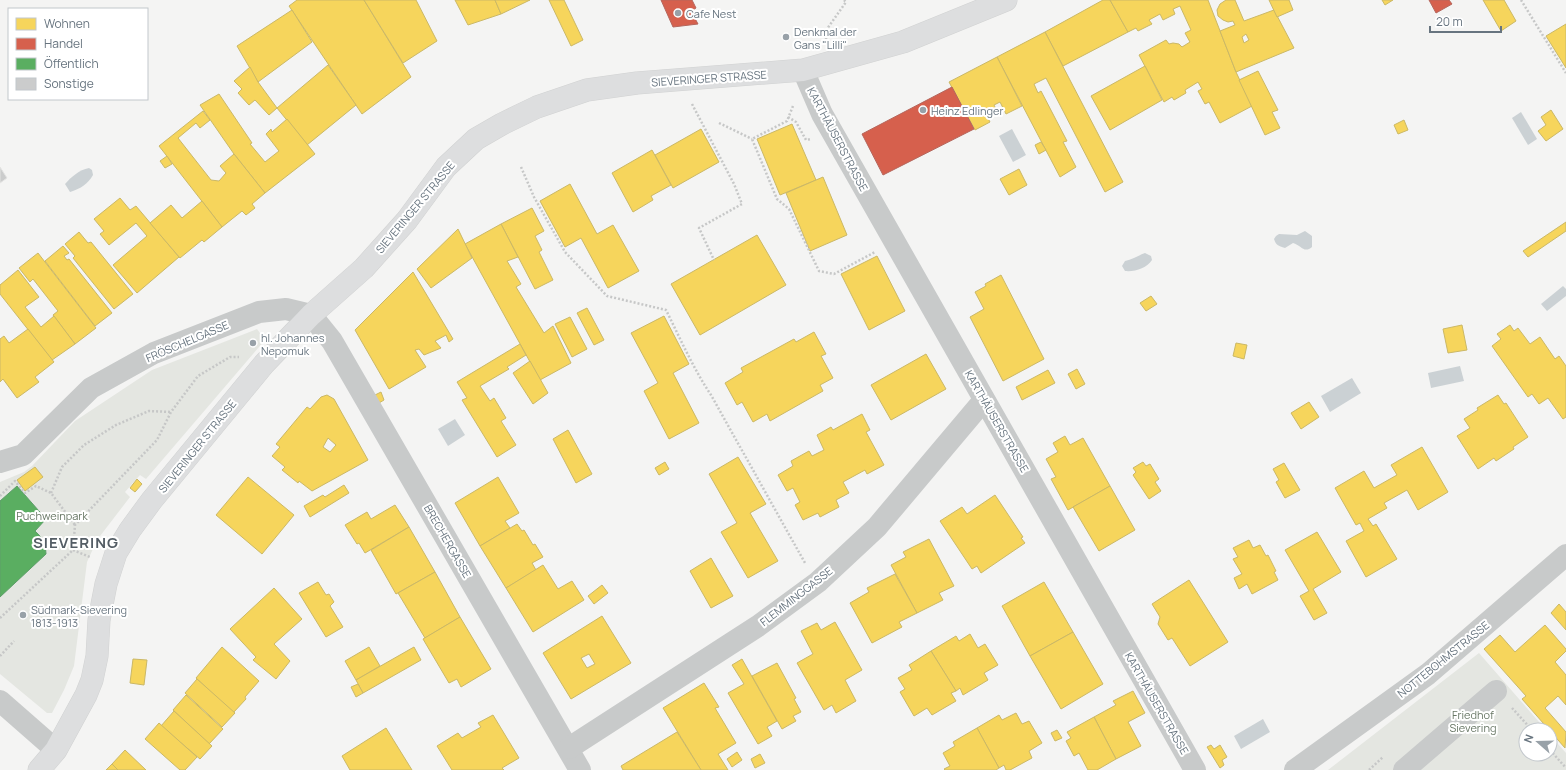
<svg xmlns="http://www.w3.org/2000/svg" width="1566" height="770" viewBox="0 0 1566 770" font-family="Manrope,sans-serif">
  <rect width="100%" height="100%" fill="#f4f4f3"/>
  <g fill="#e4e6e1">
    <path d="M 257,329 L 265,340 L 146,479 L 140,475 L 125,492 L 130,497 L 97,540 L 87,562 L 74,666 L 64,690 L 52,713 L 47,713 L 0,674 L 0,482 L 24,472 L 32,466 L 75,421 L 152,370 Z"/>
    <path d="M 1479,653 L 1546,730 L 1526,730 L 1526,754 L 1550,754 L 1550,735 L 1566,753 L 1566,770 L 1328,770 Z"/>
  </g>
  <g fill="#cbd1d4">
    <path d="M 1521,112 L 1537,139 L 1528,145 L 1512,118 Z"/>
    <path d="M 1012,129 L 1026,155 L 1013,162 L 999,136 Z"/>
    <path d="M 89,168 L 92,170 L 93,175 C 88,184 80,189 70,192 L 65,184 C 71,177 79,170 89,168 Z"/>
    <path d="M 1305,231 L 1312,236 L 1312,247 C 1304,254 1301,245 1293,243 L 1285,248 C 1278,246 1276,245 1274,239 L 1276,236 L 1279,234 L 1297,235 Z"/>
    <path d="M 1145,253 L 1151,256 L 1152,260 C 1147,268 1135,272 1125,271 L 1122,266 L 1125,261 C 1132,260 1139,255 1145,253 Z"/>
    <path d="M 1563,286 L 1566,289 L 1566,296 L 1547,311 L 1541,304 Z"/>
    <path d="M 1460,366 L 1464,381 L 1431,388 L 1428,373 Z"/>
    <path d="M 1352,378 L 1361,393 L 1330,412 L 1321,396 Z"/>
    <path d="M 455,419 L 465,435 L 448,446 L 438,429 Z"/>
    <path d="M 1263,719 L 1270,732 L 1241,749 L 1234,736 Z"/>
  </g>
  <g fill="#f6d55c" stroke="#cbb866" fill-rule="evenodd">
    <path d="M 297,0 L 364,0 L 411,77 L 362,114 L 289,6 Z"/>
    <path d="M 364,0 L 416,0 L 437,41 L 403,63 Z"/>
    <path d="M 455,0 L 495,0 L 501,14 L 468,25 Z"/>
    <path d="M 495,0 L 530,0 L 501,14 Z"/>
    <path d="M 549,0 L 564,0 L 583,40 L 571,46 Z"/>
    <path d="M 1103,0 L 1110,0 L 1128,32 L 1063,66 L 1045,32 Z"/>
    <path d="M 1110,0 L 1208,0 L 1236,72 L 1252,106 L 1220,123 L 1209,102 L 1205,104 L 1198,91 L 1202,89 L 1198,82 L 1185,90 L 1186,93 L 1174,100 L 1172,97 L 1164,102 L 1139,55 L 1166,40 L 1169,44 L 1173,43 L 1179,44 L 1182,47 L 1190,42 L 1185,33 L 1191,30 L 1180,6 L 1173,9 L 1175,14 L 1163,20 L 1160,14 L 1149,20 L 1152,24 L 1138,31 L 1136,28 L 1128,32 Z"/>
    <path d="M 1226,0 L 1235,0 L 1244,21 L 1274,10 L 1294,48 L 1236,72 L 1220,31 L 1235,25 L 1233,21 L 1228,22 L 1223,20 L 1218,16 L 1217,10 L 1220,4 ZM 1246,34 L 1249,40 L 1244,43 L 1242,37 Z"/>
    <path d="M 1269,0 L 1289,0 L 1293,10 L 1277,17 Z"/>
    <path d="M 1382,0 L 1393,0 L 1385,5 Z"/>
    <path d="M 1483,0 L 1504,0 L 1516,21 L 1501,31 Z"/>
    <path d="M 292,10 L 312,42 L 258,82 L 237,46 Z"/>
    <path d="M 1566,24 L 1566,68 L 1546,36 Z"/>
    <path d="M 1045,32 L 1123,182 L 1105,192 L 1046,78 L 1034,84 L 1038,93 L 1041,91 L 1067,141 L 1063,142 L 1076,167 L 1060,177 L 997,57 Z"/>
    <path d="M 997,57 L 1022,106 L 1006,114 L 1000,102 L 994,105 L 996,109 L 991,111 L 990,108 L 984,111 L 990,122 L 975,130 L 949,82 Z"/>
    <path d="M 328,65 L 356,105 L 307,145 L 277,108 Z"/>
    <path d="M 1145,66 L 1162,100 L 1110,130 L 1091,96 Z"/>
    <path d="M 250,67 L 258,82 L 277,108 L 269,115 L 255,100 L 249,105 L 238,93 L 242,89 L 234,81 Z"/>
    <path d="M 1258,71 L 1278,110 L 1272,112 L 1280,128 L 1265,135 L 1239,80 Z"/>
    <path d="M 219,94 L 252,143 L 250,144 L 265,162 L 279,151 L 266,134 L 271,129 L 272,132 L 287,119 L 315,154 L 265,193 L 234,154 L 200,105 Z"/>
    <path d="M 1551,110 L 1563,129 L 1546,141 L 1538,131 L 1546,125 L 1541,117 Z"/>
    <path d="M 203,111 L 210,120 L 200,128 L 196,123 L 178,138 L 211,180 L 219,181 L 226,173 L 220,166 L 234,154 L 265,193 L 252,204 L 255,208 L 246,215 L 242,211 L 222,227 L 159,146 Z"/>
    <path d="M 1404,120 L 1408,130 L 1398,134 L 1394,125 Z"/>
    <path d="M 792,124 L 816,180 L 780,195 L 757,139 Z"/>
    <path d="M 701,129 L 719,162 L 673,188 L 655,155 Z"/>
    <path d="M 1041,142 L 1046,150 L 1039,154 L 1035,145 Z"/>
    <path d="M 652,150 L 671,185 L 651,196 L 653,200 L 633,212 L 612,173 Z"/>
    <path d="M 167,156 L 172,164 L 165,168 L 160,161 Z"/>
    <path d="M 1019,169 L 1027,185 L 1009,195 L 1000,179 Z"/>
    <path d="M 823,177 L 847,235 L 810,251 L 786,193 Z"/>
    <path d="M 570,184 L 597,234 L 613,225 L 639,271 L 608,288 L 581,238 L 565,247 L 540,201 Z"/>
    <path d="M 120,198 L 130,210 L 136,206 L 179,257 L 137,293 L 113,265 L 147,236 L 136,223 L 109,245 L 100,234 L 104,231 L 94,219 Z"/>
    <path d="M 202,201 L 222,227 L 204,242 L 202,240 L 180,258 L 150,223 L 171,205 L 182,218 Z"/>
    <path d="M 532,208 L 544,231 L 535,236 L 542,250 L 539,252 L 553,280 L 535,289 L 501,224 Z"/>
    <path d="M 1566,222 L 1566,231 L 1528,257 L 1523,251 Z"/>
    <path d="M 501,224 L 518,257 L 507,261 L 521,284 L 516,287 L 544,333 L 553,326 L 571,363 L 540,380 L 465,244 Z"/>
    <path d="M 458,229 L 472,258 L 431,288 L 417,269 Z"/>
    <path d="M 79,232 L 88,243 L 91,242 L 133,294 L 114,309 L 73,258 L 75,256 L 65,244 Z"/>
    <path d="M 757,235 L 786,285 L 700,335 L 671,284 Z"/>
    <path d="M 63,246 L 69,253 L 64,256 L 67,260 L 69,259 L 112,313 L 95,326 L 45,261 Z"/>
    <path d="M 38,253 L 96,328 L 75,344 L 53,315 L 58,311 L 33,279 L 30,282 L 19,268 Z"/>
    <path d="M 877,256 L 905,311 L 869,330 L 841,274 Z"/>
    <path d="M 18,270 L 39,297 L 25,307 L 41,327 L 54,316 L 75,344 L 52,360 L 0,294 L 0,285 Z"/>
    <path d="M 413,272 L 453,339 L 449,342 L 446,335 L 435,341 L 441,348 L 424,355 L 419,349 L 415,350 L 426,367 L 389,389 L 355,330 Z"/>
    <path d="M 1001,275 L 1044,359 L 1003,381 L 970,317 L 984,309 L 975,292 L 986,286 L 985,284 Z"/>
    <path d="M 1151,296 L 1157,304 L 1146,311 L 1140,303 Z"/>
    <path d="M 587,308 L 604,340 L 594,345 L 577,313 Z"/>
    <path d="M 664,316 L 689,364 L 673,373 L 699,423 L 669,439 L 644,391 L 658,383 L 631,333 Z"/>
    <path d="M 570,317 L 587,349 L 572,357 L 555,324 Z"/>
    <path d="M 1462,325 L 1467,350 L 1448,353 L 1443,329 Z"/>
    <path d="M 1510,325 L 1514,331 L 1518,328 L 1530,344 L 1540,337 L 1555,359 L 1559,356 L 1566,366 L 1566,417 L 1563,419 L 1548,398 L 1539,404 L 1532,394 L 1528,397 L 1492,346 L 1501,339 L 1497,334 Z"/>
    <path d="M 28,329 L 54,362 L 35,377 L 39,382 L 17,398 L 3,379 L 0,382 L 0,339 L 4,336 L 9,343 Z"/>
    <path d="M 814,332 L 826,354 L 821,356 L 833,378 L 820,385 L 823,391 L 770,421 L 767,414 L 753,422 L 742,402 L 737,405 L 725,383 L 743,372 L 741,368 L 794,339 L 796,342 Z"/>
    <path d="M 1236,343 L 1247,345 L 1244,359 L 1233,356 Z"/>
    <path d="M 520,344 L 526,355 L 507,367 L 509,369 L 480,386 L 490,401 L 494,398 L 506,418 L 501,421 L 516,445 L 497,457 L 462,400 L 467,398 L 457,382 Z"/>
    <path d="M 926,354 L 946,389 L 891,420 L 871,385 Z"/>
    <path d="M 530,361 L 548,393 L 533,404 L 513,373 Z"/>
    <path d="M 1077,369 L 1085,384 L 1076,389 L 1068,374 Z"/>
    <path d="M 1048,370 L 1055,383 L 1022,400 L 1016,387 Z"/>
    <path d="M 381,392 L 384,400 L 379,403 L 375,395 Z"/>
    <path d="M 327,395 L 334,399 L 368,460 L 312,491 L 299,481 L 298,483 L 282,470 L 285,467 L 272,456 L 280,447 L 276,444 L 307,407 L 310,409 L 321,397 ZM 328,438 L 336,445 L 330,452 L 323,447 Z"/>
    <path d="M 1498,395 L 1504,404 L 1506,403 L 1528,437 L 1513,447 L 1514,449 L 1496,461 L 1494,458 L 1478,469 L 1457,436 L 1470,428 L 1464,419 L 1478,410 L 1477,408 Z"/>
    <path d="M 1309,402 L 1319,417 L 1301,429 L 1291,413 Z"/>
    <path d="M 862,414 L 870,430 L 866,432 L 884,465 L 867,474 L 865,470 L 843,482 L 849,493 L 836,500 L 839,507 L 820,517 L 818,513 L 803,520 L 795,505 L 800,502 L 793,488 L 787,491 L 778,475 L 793,466 L 791,461 L 809,451 L 812,456 L 824,450 L 817,435 L 831,427 L 833,430 Z"/>
    <path d="M 568,430 L 592,474 L 576,483 L 553,439 Z"/>
    <path d="M 1065,436 L 1070,445 L 1083,438 L 1110,486 L 1068,510 L 1051,479 L 1056,477 L 1046,459 L 1058,452 L 1053,443 Z"/>
    <path d="M 1422,447 L 1448,492 L 1418,510 L 1407,490 L 1384,503 L 1387,508 L 1368,519 L 1373,526 L 1376,524 L 1397,559 L 1366,577 L 1346,541 L 1364,531 L 1360,523 L 1356,525 L 1335,488 L 1364,471 L 1374,488 L 1397,475 L 1391,465 Z"/>
    <path d="M 738,457 L 766,504 L 750,513 L 778,561 L 748,578 L 721,532 L 737,523 L 709,474 Z"/>
    <path d="M 665,462 L 669,469 L 659,475 L 655,468 Z"/>
    <path d="M 1143,462 L 1146,466 L 1150,464 L 1159,479 L 1155,482 L 1161,491 L 1149,499 L 1133,475 L 1136,472 L 1133,468 Z"/>
    <path d="M 1284,463 L 1300,490 L 1285,498 L 1276,482 L 1279,480 L 1273,469 Z"/>
    <path d="M 35,467 L 43,477 L 25,491 L 17,480 Z"/>
    <path d="M 248,477 L 294,515 L 262,554 L 216,515 Z"/>
    <path d="M 498,477 L 519,513 L 505,521 L 510,528 L 480,546 L 455,503 Z"/>
    <path d="M 137,479 L 142,484 L 135,492 L 130,488 Z"/>
    <path d="M 344,485 L 349,493 L 310,517 L 304,506 L 323,495 L 325,497 Z"/>
    <path d="M 1110,486 L 1135,530 L 1099,551 L 1073,507 Z"/>
    <path d="M 995,495 L 1023,537 L 1021,538 L 1025,543 L 981,573 L 977,566 L 972,569 L 940,521 L 962,507 L 967,514 Z"/>
    <path d="M 395,505 L 409,527 L 365,553 L 359,543 L 357,544 L 345,525 L 367,512 L 371,519 Z"/>
    <path d="M 517,524 L 522,531 L 524,530 L 533,545 L 535,544 L 543,557 L 532,563 L 536,570 L 506,588 L 480,546 Z"/>
    <path d="M 409,527 L 435,572 L 396,594 L 371,550 Z"/>
    <path d="M 1317,532 L 1341,572 L 1313,589 L 1327,613 L 1314,620 L 1300,596 L 1309,591 L 1285,550 Z"/>
    <path d="M 929,539 L 954,586 L 939,593 L 943,600 L 917,613 L 891,565 L 906,557 L 903,552 Z"/>
    <path d="M 1249,540 L 1253,548 L 1260,545 L 1266,556 L 1268,555 L 1276,571 L 1274,572 L 1278,580 L 1252,594 L 1247,584 L 1239,589 L 1234,578 L 1242,574 L 1233,559 L 1238,557 L 1233,548 Z"/>
    <path d="M 711,558 L 733,596 L 711,608 L 690,571 Z"/>
    <path d="M 543,565 L 558,589 L 572,581 L 584,600 L 533,632 L 506,588 Z"/>
    <path d="M 435,572 L 460,617 L 425,638 L 398,593 Z"/>
    <path d="M 895,574 L 917,613 L 899,622 L 902,627 L 872,643 L 850,603 L 869,592 L 867,588 Z"/>
    <path d="M 1189,580 L 1228,642 L 1190,666 L 1172,638 L 1168,640 L 1158,624 L 1160,617 L 1152,604 Z"/>
    <path d="M 318,582 L 326,595 L 329,594 L 334,602 L 330,606 L 343,627 L 326,637 L 299,593 Z"/>
    <path d="M 1044,582 L 1073,632 L 1030,656 L 1002,606 Z"/>
    <path d="M 602,585 L 608,593 L 594,604 L 588,596 Z"/>
    <path d="M 274,588 L 302,619 L 274,644 L 290,661 L 276,679 L 253,660 L 256,657 L 230,629 Z"/>
    <path d="M 1559,604 L 1566,612 L 1566,630 L 1551,613 Z"/>
    <path d="M 602,616 L 631,663 L 571,699 L 543,653 ZM 589,654 L 595,664 L 587,668 L 581,658 Z"/>
    <path d="M 460,617 L 491,669 L 461,687 L 457,679 L 449,683 L 423,639 Z"/>
    <path d="M 835,622 L 862,670 L 845,680 L 856,701 L 836,713 L 832,705 L 824,710 L 797,663 L 813,654 L 801,631 L 817,623 L 821,630 Z"/>
    <path d="M 1545,625 L 1566,649 L 1566,651 L 1555,662 L 1566,675 L 1566,705 L 1558,696 L 1545,708 L 1566,732 L 1565,748 L 1522,699 L 1526,696 L 1484,649 L 1500,635 L 1515,652 Z"/>
    <path d="M 1073,632 L 1103,684 L 1061,709 L 1030,656 Z"/>
    <path d="M 970,634 L 978,648 L 985,644 L 998,665 L 984,673 L 988,680 L 963,695 L 960,688 L 956,691 L 931,651 L 956,636 L 959,641 Z"/>
    <path d="M 222,647 L 259,681 L 245,697 L 246,699 L 233,713 L 196,678 Z"/>
    <path d="M 369,647 L 380,666 L 356,680 L 345,661 Z"/>
    <path d="M 414,647 L 421,660 L 363,693 L 356,680 Z"/>
    <path d="M 931,651 L 956,691 L 951,693 L 956,701 L 932,715 L 927,708 L 914,716 L 900,692 L 905,689 L 898,678 L 912,670 L 909,665 Z"/>
    <path d="M 133,659 L 147,660 L 144,685 L 130,683 Z"/>
    <path d="M 742,659 L 777,721 L 767,727 L 772,736 L 758,744 L 728,693 L 744,684 L 732,665 Z"/>
    <path d="M 777,663 L 796,698 L 794,699 L 801,712 L 793,716 L 796,721 L 782,729 L 752,676 Z"/>
    <path d="M 197,679 L 235,713 L 222,727 L 185,693 Z"/>
    <path d="M 704,683 L 719,707 L 715,708 L 736,743 L 718,754 L 728,770 L 701,770 L 663,708 Z"/>
    <path d="M 358,684 L 363,693 L 356,697 L 351,687 Z"/>
    <path d="M 1133,691 L 1145,713 L 1128,722 L 1141,746 L 1116,759 L 1094,717 L 1116,705 L 1113,701 Z"/>
    <path d="M 186,695 L 223,729 L 209,744 L 173,710 Z"/>
    <path d="M 174,711 L 212,746 L 200,759 L 161,726 Z"/>
    <path d="M 1016,713 L 1022,724 L 1029,721 L 1042,743 L 1029,751 L 1032,758 L 1010,770 L 1006,770 L 1004,765 L 999,768 L 977,728 L 999,715 L 1002,720 Z"/>
    <path d="M 493,715 L 519,758 L 502,768 L 504,770 L 452,770 L 437,746 L 458,733 L 462,738 L 481,727 L 478,723 Z"/>
    <path d="M 1094,717 L 1116,759 L 1097,770 L 1088,770 L 1079,753 L 1074,756 L 1066,741 L 1071,738 L 1067,732 Z"/>
    <path d="M 159,723 L 197,757 L 185,770 L 180,770 L 145,739 Z"/>
    <path d="M 386,728 L 412,770 L 350,770 L 342,756 Z"/>
    <path d="M 977,728 L 999,768 L 996,770 L 945,770 L 944,769 L 950,766 L 943,753 L 955,746 L 953,742 Z"/>
    <path d="M 1057,730 L 1062,738 L 1055,741 L 1051,733 Z"/>
    <path d="M 677,732 L 701,770 L 623,770 L 621,766 Z"/>
    <path d="M 1211,745 L 1214,749 L 1220,745 L 1227,757 L 1222,760 L 1224,765 L 1220,768 L 1207,747 Z"/>
    <path d="M 125,750 L 146,770 L 118,770 L 112,764 Z"/>
    <path d="M 737,752 L 742,760 L 732,767 L 727,759 Z"/>
    <path d="M 760,754 L 765,763 L 755,768 L 751,759 Z"/>
    <path d="M 112,764 L 118,770 L 106,770 Z"/>
  </g>
  <g fill="#d6604d" stroke="#b5665c">
    <path d="M 661,0 L 692,0 L 696,8 L 691,11 L 698,24 L 673,27 Z"/>
    <path d="M 1429,0 L 1449,0 L 1452,4 L 1436,13 Z"/>
    <path d="M 952,87 L 974,129 L 883,175 L 862,134 Z"/>
  </g>
  <path fill="#5aae61" stroke="#5e9d6a" d="M 17,486 L 46,519 L 35,531 L 45,541 L 46,554 L 0,597 L 0,501 Z"/>
  <path fill="#cbcccc" stroke="#e3e3e2" d="M 0,167 L 7,178 L 0,183 Z"/>
  <g fill="none" stroke-linecap="round" stroke-linejoin="round">
    <defs>
      <path id="major" d="M 39,770 L 56,750 L 86,695 L 92,680 L 97,656 L 99,620 L 106,584 L 116,553 L 130,530 L 152,500 L 264,364 L 311,315 L 364,268 L 407,220 L 446,167 L 476,139 L 502,124 L 537,107 L 587,90 L 637,83 L 803,70 L 903,42 L 1006,0"/>
    </defs>
    <use href="#major" stroke="#d1d2d2" stroke-width="23"/>
    <g stroke="#c6c7c7" stroke-width="2.5" stroke-dasharray="2 2" stroke-linecap="butt">
      <path d="M 1521,0 L 1566,73"/>
      <path d="M 826,39 L 827,29 L 846,2 L 844,0"/>
      <path d="M 692,104 L 734,184 L 742,204 L 699,228 L 714,260"/>
      <path d="M 793,106 L 787,121 L 752,139 L 777,199 L 789,209 L 819,271 L 834,274 L 875,252"/>
      <path d="M 788,117 L 796,122 L 806,140 L 811,139"/>
      <path d="M 719,123 L 752,139"/>
      <path d="M 521,167 L 534,197 L 565,252 L 607,296 L 666,310 C 680,338 693,368 711,395 L 805,563"/>
      <path d="M 51,493 L 62,467 L 84,445 L 116,425 L 149,411 L 171,412"/>
      <path d="M 0,496 L 15,481 L 25,493 L 36,486 L 51,493 L 75,525"/>
      <path d="M 73,550 L 90,557"/>
      <path d="M 0,618 L 73,550 L 75,525 L 157,440 L 171,412 L 198,376 L 230,357 L 239,357"/>
      <path d="M 0,656 L 14,641"/>
      <path d="M 1512,708 L 1532,730"/>
      <path d="M 1550,750 L 1566,768"/>
      <path d="M 1369,770 L 1383,757"/>
    </g>
    <g stroke="#c8caca" stroke-width="22">
      <path d="M 803,70 L 822,114 L 1195,770"/>
      <path d="M 0,462 L 23,455 L 91,388 L 154,353 L 259,312 L 286,309 L 311,315 L 332,341 L 580,770"/>
      <path d="M 0,701 L 56,750"/>
      <path d="M 569,748 L 758,626 L 818,582 L 877,527 L 984,400"/>
      <path d="M 1295,770 L 1428,674 L 1566,555"/>
      <path d="M 1404,770 L 1496,691"/>
    </g>
    <use href="#major" stroke="#dddedf" stroke-width="22"/>
  </g>
  <g fill="#98a1a8" stroke="#fff" stroke-width="1.5">
    <circle cx="678" cy="13" r="4"/>
    <circle cx="786" cy="37" r="4"/>
    <circle cx="923" cy="110" r="4"/>
    <circle cx="253" cy="343" r="4"/>
    <circle cx="23" cy="615" r="4"/>
  </g>
  <g text-anchor="middle" dominant-baseline="central" stroke-width="4" stroke-linejoin="round" paint-order="stroke">
    <g font-size="11" fill="#67747f" stroke="#fff" text-anchor="start">
      <text x="686" y="13">Cafe Nest</text>
      <text x="794" y="31">Denkmal der<tspan x="794" dy="13">Gans "Lilli"</tspan></text>
      <text x="931" y="110">Heinz Edlinger</text>
      <text x="261" y="337">hl. Johannes<tspan x="261" dy="13">Nepomuk</tspan></text>
      <text x="31" y="609">Südmark-Sievering<tspan x="31" dy="13">1813-1913</tspan></text>
    </g>
    <g font-size="11" fill="#67747f" stroke="#fff">
      <text transform="translate(709 78) rotate(-4)">SIEVERINGER STRASSE</text>
      <text transform="translate(838 139) rotate(62)">KARTHÄUSERSTRASSE</text>
      <text transform="translate(415 207) rotate(-50)">SIEVERINGER STRASSE</text>
      <text transform="translate(187 341) rotate(-23)">FRÖSCHELGASSE</text>
      <text transform="translate(997 421) rotate(60)">KARTHÄUSERSTRASSE</text>
      <text transform="translate(197 446) rotate(-51)">SIEVERINGER STRASSE</text>
      <text transform="translate(448 541) rotate(60)">BRECHERGASSE</text>
      <text transform="translate(796 596) rotate(-38)">FLEMMINGGASSE</text>
      <text transform="translate(1443 659) rotate(-39)">NOTTEBOHMSTRASSE</text>
      <text transform="translate(1157 703) rotate(60)">KARTHÄUSERSTRASSE</text>
    </g>
    <g font-size="11" fill="#687765" stroke="#fff">
      <text x="52" y="515">Puchweinpark</text>
      <text x="1473" y="714">Friedhof<tspan x="1473" dy="13">Sievering</tspan></text>
    </g>
    <g font-size="15" font-weight="bold" letter-spacing="1" fill="#545d65" stroke="#fff">
      <text x="76" y="542">SIEVERING</text>
    </g>
  </g>
  <rect x="8" y="8" width="140" height="92" fill="#ffffff" stroke="#c2c7cc"/>
  <rect x="16" y="18" width="20" height="12" fill="#f6d55c" stroke="#c2c7cc"/>
  <text x="44" y="28" font-size="12" fill="#67747f">Wohnen</text>
  <rect x="16" y="38" width="20" height="12" fill="#d6604d" stroke="#c2c7cc"/>
  <text x="44" y="48" font-size="12" fill="#67747f">Handel</text>
  <rect x="16" y="58" width="20" height="12" fill="#5aae61" stroke="#c2c7cc"/>
  <text x="44" y="68" font-size="12" fill="#67747f">Öffentlich</text>
  <rect x="16" y="78" width="20" height="12" fill="#cbcccc" stroke="#c2c7cc"/>
  <text x="44" y="88" font-size="12" fill="#67747f">Sonstige</text>
  <g transform="translate(1538 742) rotate(290)"><circle r="19" fill="#ffffff" stroke="#c2c7cc"/>
  <path d="M0-3L7 15L0 10L-7 15Z" fill="#98a1a8"/>
  <text y="-6" font-size="11" font-weight="bold" text-anchor="middle" fill="#67747f">N</text>
  </g>
  <path d="M1430 26v6h71v-6" fill="none" stroke="#67747f" stroke-width="2"/>
  <text x="1436" y="26" font-size="12" fill="#67747f" stroke="#ffffff" stroke-width="3" paint-order="stroke">20 m</text>
</svg>
